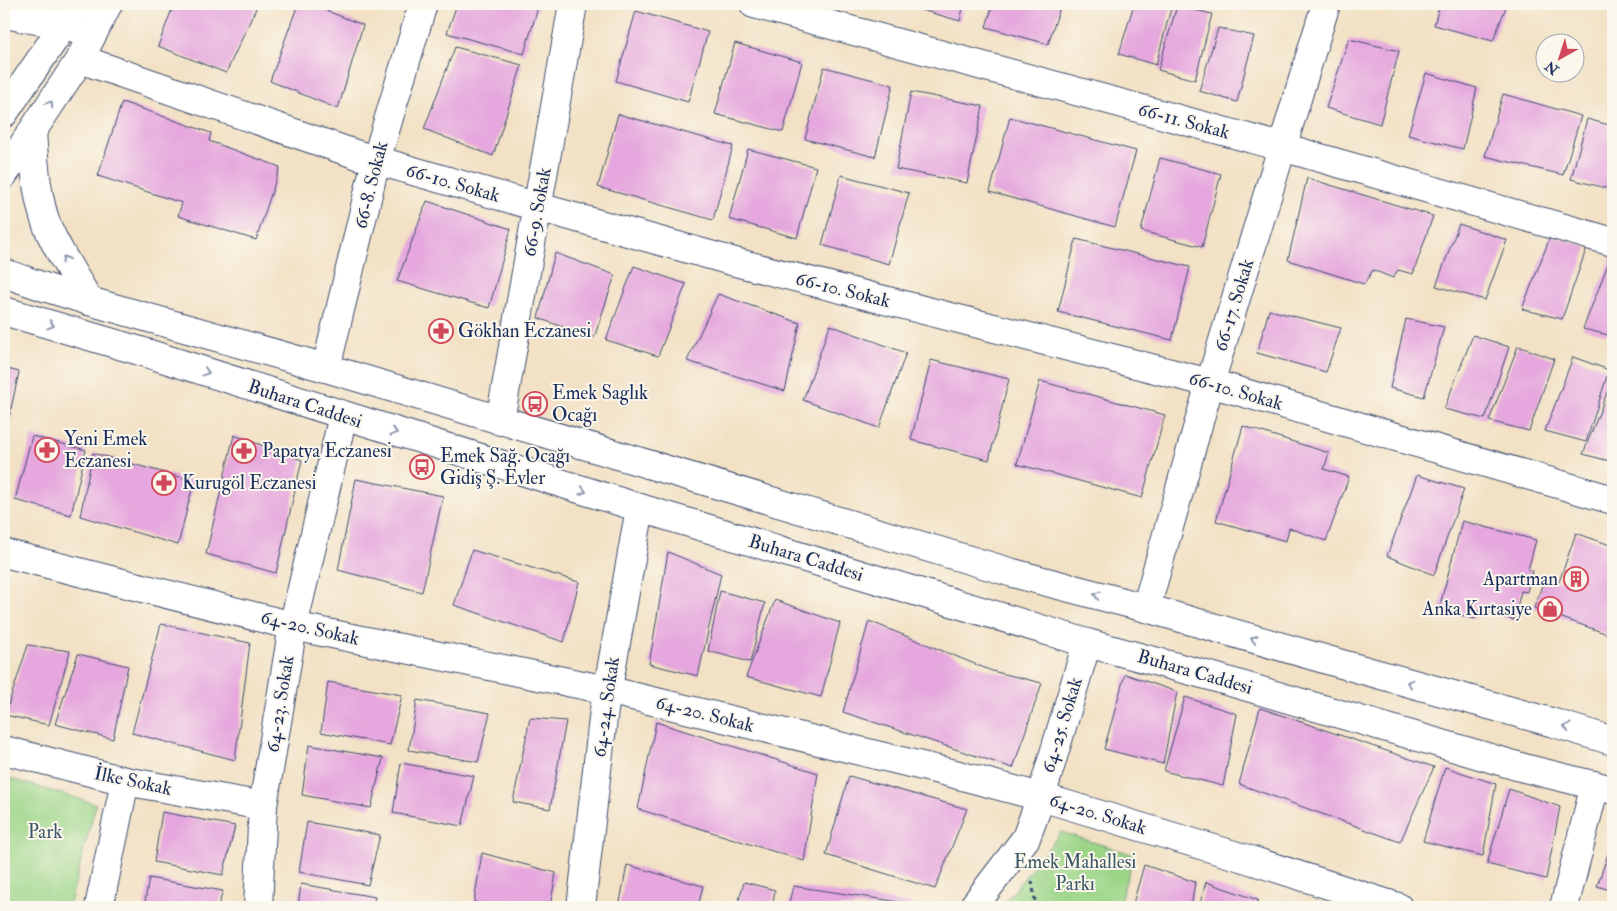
<svg xmlns="http://www.w3.org/2000/svg" width="1617" height="911" viewBox="0 0 1617 911" font-family="'IM FELL Double Pica',serif">
  <rect width="100%" height="100%" fill="#fbf7ec"/>
  <filter id="ink" filterUnits="userSpaceOnUse"><feTurbulence type="fractalNoise" baseFrequency=".02" numOctaves="2"/><feDisplacementMap in="SourceGraphic" scale="10" xChannelSelector="R" yChannelSelector="G"/><feConvolveMatrix kernelMatrix="1 2 1 2 8 2 1 2 1" color-interpolation-filters="sRGB"/></filter>
  <filter id="wash" filterUnits="userSpaceOnUse"><feTurbulence type="fractalNoise" baseFrequency=".0096" numOctaves="4" result="noise"/><feDisplacementMap in="SourceGraphic" scale="20" xChannelSelector="R" yChannelSelector="G"/><feGaussianBlur stdDeviation="1.12" result="paint"/><feColorMatrix in="noise" values="0 0 0 0 0 0 0 0 0 0 0 0 0 0 0 0 0 1.4 0 .05"/><feComposite in="paint" operator="in"/></filter>
  <g filter="url(#wash)">
    <rect width="100%" height="100%" fill="#f2e1c4"/>
    <g fill="#9cd588" stroke="#5c8273">
      <path d="M 4,777 L 96,804 L 69,907 L 4,907 Z"/>
      <path d="M 1061,832 L 1134,855 L 1118,907 L 1001,907 Z"/>
    </g>
    <g id="blocks">
      <g fill="#e5a7dd">
        <path d="M 174,4 L 258,4 L 226,73 L 158,46 Z"/>
        <path d="M 298,4 L 309,4 L 363,25 L 338,109 L 270,81 Z"/>
        <path d="M 457,4 L 539,4 L 524,54 L 447,33 Z"/>
        <path d="M 901,4 L 964,4 L 960,21 Z"/>
        <path d="M 993,4 L 1061,4 L 1048,44 L 986,27 Z"/>
        <path d="M 1134,4 L 1172,4 L 1156,65 L 1119,54 Z"/>
        <path d="M 1440,4 L 1507,4 L 1493,41 L 1434,25 Z"/>
        <path d="M 1177,6 L 1212,14 L 1195,80 L 1158,70 Z"/>
        <path d="M 636,11 L 708,32 L 688,102 L 616,81 Z"/>
        <path d="M 1218,28 L 1254,36 L 1237,102 L 1199,91 Z"/>
        <path d="M 1349,39 L 1399,51 L 1380,124 L 1326,108 Z"/>
        <path d="M 735,43 L 802,62 L 783,132 L 715,114 Z"/>
        <path d="M 455,47 L 522,65 L 493,156 L 424,129 Z"/>
        <path d="M 824,67 L 893,85 L 875,157 L 805,139 Z"/>
        <path d="M 1426,73 L 1477,88 L 1463,149 L 1408,135 Z"/>
        <path d="M 911,92 L 983,106 L 967,183 L 896,169 Z"/>
        <path d="M 1503,94 L 1581,116 L 1563,175 L 1485,156 Z"/>
        <path d="M 122,102 L 211,133 L 209,141 L 280,167 L 256,240 L 178,216 L 182,203 L 98,176 Z"/>
        <path d="M 618,114 L 733,146 L 713,220 L 598,187 Z"/>
        <path d="M 1010,117 L 1136,151 L 1115,227 L 990,192 Z"/>
        <path d="M 1587,119 L 1613,126 L 1613,190 L 1571,179 Z"/>
        <path d="M 748,149 L 816,167 L 797,238 L 729,219 Z"/>
        <path d="M 1160,158 L 1221,174 L 1202,247 L 1141,231 Z"/>
        <path d="M 841,175 L 909,193 L 889,264 L 822,245 Z"/>
        <path d="M 1307,178 L 1433,216 L 1413,274 L 1398,270 L 1393,278 L 1373,270 L 1364,284 L 1288,260 Z"/>
        <path d="M 427,201 L 511,229 L 489,308 L 397,281 Z"/>
        <path d="M 1459,224 L 1507,240 L 1485,300 L 1436,286 Z"/>
        <path d="M 1551,235 L 1587,247 L 1562,319 L 1522,309 Z"/>
        <path d="M 1076,239 L 1190,267 L 1172,340 L 1058,312 Z"/>
        <path d="M 1613,251 L 1613,336 L 1583,329 Z"/>
        <path d="M 555,253 L 615,275 L 594,338 L 538,318 Z"/>
        <path d="M 634,266 L 686,284 L 658,356 L 606,340 Z"/>
        <path d="M 718,294 L 800,323 L 785,391 L 687,361 Z"/>
        <path d="M 1269,310 L 1341,328 L 1326,372 L 1257,353 Z"/>
        <path d="M 1406,319 L 1444,327 L 1424,397 L 1390,388 Z"/>
        <path d="M 830,325 L 906,353 L 879,428 L 803,400 Z"/>
        <path d="M 1473,335 L 1509,347 L 1485,419 L 1444,409 Z"/>
        <path d="M 1518,346 L 1554,359 L 1529,431 L 1489,421 Z"/>
        <path d="M 1573,357 L 1609,370 L 1586,442 L 1545,431 Z"/>
        <path d="M 931,360 L 1009,379 L 989,460 L 911,440 Z"/>
        <path d="M 4,368 L 19,372 L 5,436 L 4,436 Z"/>
        <path d="M 1612,380 L 1613,380 L 1613,462 L 1583,454 Z"/>
        <path d="M 1040,381 L 1165,415 L 1142,498 L 1017,464 Z"/>
        <path d="M 1243,426 L 1329,453 L 1324,469 L 1349,477 L 1326,541 L 1289,528 L 1286,541 L 1216,521 Z"/>
        <path d="M 234,435 L 302,460 L 276,573 L 206,554 Z"/>
        <path d="M 32,436 L 86,450 L 71,515 L 15,500 Z"/>
        <path d="M 93,453 L 194,481 L 178,545 L 80,516 Z"/>
        <path d="M 1417,475 L 1464,489 L 1434,575 L 1387,556 Z"/>
        <path d="M 356,479 L 443,496 L 422,592 L 338,570 Z"/>
        <path d="M 1462,521 L 1536,540 L 1528,570 L 1532,571 L 1527,592 L 1521,591 L 1514,620 L 1477,611 L 1475,619 L 1439,609 Z"/>
        <path d="M 1576,533 L 1613,546 L 1613,636 L 1534,608 L 1545,577 L 1559,582 Z"/>
        <path d="M 472,550 L 579,582 L 564,642 L 454,605 Z"/>
        <path d="M 668,552 L 721,574 L 698,676 L 649,664 Z"/>
        <path d="M 720,591 L 765,603 L 750,662 L 708,651 Z"/>
        <path d="M 775,600 L 840,623 L 821,697 L 746,677 Z"/>
        <path d="M 869,621 L 992,671 L 1042,683 L 1013,768 L 843,712 Z"/>
        <path d="M 161,624 L 250,643 L 235,760 L 132,733 Z"/>
        <path d="M 28,645 L 70,651 L 49,725 L 5,715 Z"/>
        <path d="M 78,654 L 128,666 L 113,739 L 55,724 Z"/>
        <path d="M 1125,674 L 1177,692 L 1163,764 L 1104,749 Z"/>
        <path d="M 328,682 L 402,695 L 390,745 L 321,732 Z"/>
        <path d="M 1185,697 L 1237,714 L 1223,786 L 1164,771 Z"/>
        <path d="M 417,700 L 490,713 L 478,762 L 409,750 Z"/>
        <path d="M 1260,708 L 1434,767 L 1400,842 L 1239,784 Z"/>
        <path d="M 530,718 L 566,721 L 550,809 L 513,802 Z"/>
        <path d="M 656,722 L 818,773 L 804,861 L 638,809 Z"/>
        <path d="M 309,745 L 383,758 L 371,808 L 302,795 Z"/>
        <path d="M 401,763 L 474,776 L 462,826 L 393,813 Z"/>
        <path d="M 1445,767 L 1496,784 L 1483,856 L 1423,841 Z"/>
        <path d="M 849,776 L 967,809 L 935,889 L 826,855 Z"/>
        <path d="M 1509,789 L 1560,807 L 1546,879 L 1487,864 Z"/>
        <path d="M 162,812 L 235,826 L 223,875 L 154,862 Z"/>
        <path d="M 307,822 L 380,835 L 368,885 L 299,872 Z"/>
        <path d="M 1613,840 L 1613,891 L 1597,886 Z"/>
        <path d="M 482,853 L 556,873 L 550,907 L 495,907 L 474,902 Z"/>
        <path d="M 627,865 L 703,886 L 698,907 L 619,907 Z"/>
        <path d="M 1144,865 L 1195,882 L 1191,907 L 1132,907 Z"/>
        <path d="M 149,878 L 223,891 L 218,907 L 144,907 Z"/>
        <path d="M 744,882 L 775,890 L 772,907 L 737,907 Z"/>
        <path d="M 1206,882 L 1258,900 L 1256,907 L 1199,907 Z"/>
        <path d="M 301,884 L 375,897 L 372,907 L 298,907 Z"/>
        <path d="M 793,886 L 913,904 L 910,907 L 788,907 Z"/>
      </g>
    </g>
  </g>
  <g filter="url(#ink)">
    <use href="#blocks" fill-opacity="0" stroke="#3b4a6d" stroke-width="1"/>
    <g fill="none" stroke-linecap="round" stroke-linejoin="round">
      <defs>
        <g id="street">
          <path d="M 754,4 L 1282,147 L 1613,242"/>
          <path d="M 4,14 L 64,25 L 85,33"/>
          <path d="M 80,59 L 358,155 L 538,207 L 735,262 L 1210,383 L 1613,500"/>
          <path d="M 326,368 L 376,161 L 423,4"/>
          <path d="M 500,421 L 573,4"/>
          <path d="M 4,553 L 293,626 L 607,690 L 951,773 L 1041,797 L 1244,858 L 1398,907"/>
          <path d="M 1146,608 L 1210,383 L 1326,4"/>
          <path d="M 4,750 L 125,781 L 263,806"/>
          <path d="M 99,907 L 125,781"/>
          <path d="M 258,907 L 263,806 L 293,626 L 343,416"/>
          <path d="M 581,907 L 604,710 L 640,508"/>
          <path d="M 973,907 L 1026,838 L 1041,797 L 1087,643"/>
          <path d="M 1564,907 L 1595,785"/>
        </g>
        <g id="secondary">
          <path d="M 4,113 L 78,4"/>
          <path d="M 32,132 C 34,161 37,204 49,230 C 60,255 76,278 89,301"/>
          <path d="M 4,174 L 80,59 L 108,4"/>
        </g>
        <g id="primary">
          <path d="M 4,273 L 47,288 L 89,301 L 326,368 L 1013,573 L 1146,608 L 1338,663 L 1554,723 L 1613,741"/>
          <path d="M 4,311 L 140,351 L 640,508 L 1087,643 L 1210,676 L 1524,768 L 1613,790"/>
        </g>
      </defs>
      <use href="#street" stroke="#3b4a6d" stroke-width="30"/>
      <use href="#secondary" stroke="#3b4a6d" stroke-width="30"/>
      <use href="#primary" stroke="#3b4a6d" stroke-width="30"/>
      <path stroke="#3b4a6d" stroke-width="3" stroke-dasharray="4 4" stroke-linecap="butt" d="M 1032,881 L 1036,907"/>
      <use href="#street" stroke="#fff" stroke-width="28"/>
      <use href="#secondary" stroke="#fff" stroke-width="28"/>
      <use href="#primary" stroke="#fff" stroke-width="28"/>
    </g>
    <defs><path id="oneway-chevron" d="M-2-3.5L2.5 0L-2 3.5" fill="none" stroke-width="1.6" stroke-linecap="round" stroke-linejoin="round" transform="scale(1.25)"/></defs>
    <g stroke="#8d97ae">
      <use href="#oneway-chevron" transform="translate(50 104) rotate(-56)"/>
      <use href="#oneway-chevron" transform="translate(65 259) rotate(-119)"/>
      <use href="#oneway-chevron" transform="translate(51 325) rotate(16)"/>
      <use href="#oneway-chevron" transform="translate(206 372) rotate(18)"/>
      <use href="#oneway-chevron" transform="translate(394 432) rotate(17)"/>
      <use href="#oneway-chevron" transform="translate(583 491) rotate(17)"/>
      <use href="#oneway-chevron" transform="translate(1097 595) rotate(-165)"/>
      <use href="#oneway-chevron" transform="translate(1254 639) rotate(-164)"/>
      <use href="#oneway-chevron" transform="translate(1410 683) rotate(-165)"/>
      <use href="#oneway-chevron" transform="translate(1567 727) rotate(-163)"/>
    </g>
  </g>
  <defs>
    <symbol id="pharmacy-ring" viewBox="-11 -11 22 22"><circle r="9.5" fill="#fbf7ec" stroke="#d1495b" stroke-width="1.5"/><path d="M-2-6h4v4h4v4h-4v4h-4v-4h-4v-4h4Z" fill="#d1495b"/></symbol>
    <symbol id="bus-ring" viewBox="-11 -11 22 22"><circle r="9.5" fill="#fbf7ec" stroke="#d1495b" stroke-width="1.5"/><path d="M-5-6H5V4H4V6H2V4H-2V6H-4V4H-5ZM-3.5-4V0h7V-4ZM-3.5 1.2v1.5H-2V1.2ZM2 1.2v1.5H3.5V1.2Z" fill="#d1495b"/></symbol>
    <symbol id="building-ring" viewBox="-11 -11 22 22"><circle r="9.5" fill="#fbf7ec" stroke="#d1495b" stroke-width="1.5"/><path d="M-4-6H4V6H1V3H-1V6H-4ZM-2.5-4.3h1.7v1.8h-1.7ZM.8-4.3h1.7v1.8H.8ZM-2.5-1h1.7V.8h-1.7ZM.8-1h1.7V.8H.8Z" fill="#d1495b"/></symbol>
    <symbol id="shop-ring" viewBox="-11 -11 22 22"><circle r="9.5" fill="#fbf7ec" stroke="#d1495b" stroke-width="1.5"/><path d="M-5-2.5h2.3a2.7 3.5 0 0 1 5.4 0H5L5.5 6h-11ZM-1.5-2.5h3a1.5 2.3 0 0 0-3 0Z" fill="#d1495b"/></symbol>
  </defs>
  <g fill-rule="evenodd">
    <use href="#pharmacy-ring" x="427" y="317" width="28" height="28"/>
    <use href="#bus-ring" x="521" y="390" width="28" height="28"/>
    <use href="#pharmacy-ring" x="33" y="436" width="28" height="28"/>
    <use href="#pharmacy-ring" x="230" y="437" width="28" height="28"/>
    <use href="#bus-ring" x="408" y="453" width="28" height="28"/>
    <use href="#pharmacy-ring" x="150" y="469" width="28" height="28"/>
    <use href="#building-ring" x="1562" y="565" width="28" height="28"/>
    <use href="#shop-ring" x="1536" y="595" width="28" height="28"/>
  </g>
  <g text-anchor="middle" dominant-baseline="central" stroke-width="4" stroke-linejoin="round" paint-order="stroke">
    <g font-size="19" fill="#1b2f5e" stroke="#fbf7ec">
      <text transform="translate(1184 121) rotate(15)">66-11. Sokak</text>
      <text transform="translate(453 183) rotate(16)">66-10. Sokak</text>
      <text transform="translate(371 185) rotate(-76)">66-8. Sokak</text>
      <text transform="translate(537 212) rotate(-80)">66-9. Sokak</text>
      <text transform="translate(843 290) rotate(14)">66-10. Sokak</text>
      <text transform="translate(1234 305) rotate(-73)">66-17. Sokak</text>
      <text transform="translate(1236 391) rotate(16)">66-10. Sokak</text>
      <text transform="translate(305 404) rotate(18)">Buhara Caddesi</text>
      <text transform="translate(806 558) rotate(17)">Buhara Caddesi</text>
      <text transform="translate(310 628) rotate(13)">64-20. Sokak</text>
      <text transform="translate(1195 672) rotate(16)">Buhara Caddesi</text>
      <text transform="translate(280 704) rotate(-81)">64-23. Sokak</text>
      <text transform="translate(606 707) rotate(-82)">64-24. Sokak</text>
      <text transform="translate(705 714) rotate(14)">64-20. Sokak</text>
      <text transform="translate(1062 725) rotate(-73)">64-25. Sokak</text>
      <text transform="translate(133 781) rotate(12)">İlke Sokak</text>
      <text transform="translate(1098 814) rotate(17)">64-20. Sokak</text>
    </g>
    <g font-size="19" fill="#1b2f5e" stroke="#fbf7ec" text-anchor="start">
      <text x="458" y="331">Gökhan Eczanesi</text>
      <text x="552" y="393">Emek Saglık<tspan x="552" dy="22">Ocağı</tspan></text>
      <text x="64" y="439">Yeni Emek<tspan x="64" dy="22">Eczanesi</tspan></text>
      <text x="262" y="451">Papatya Eczanesi</text>
      <text x="440" y="456">Emek Sağ. Ocağı<tspan x="440" dy="22">Gidiş Ş. Evler</tspan></text>
      <text x="182" y="483">Kurugöl Eczanesi</text>
      <text x="1558" y="579" text-anchor="end">Apartman</text>
      <text x="1532" y="609" text-anchor="end">Anka Kırtasiye</text>
    </g>
    <g font-size="19" fill="#3b5868" stroke="#fbf7ec">
      <text x="45" y="832">Park</text>
      <text x="1075" y="862">Emek Mahallesi<tspan x="1075" dy="22">Parkı</tspan></text>
    </g>
  </g>
  <rect width="1617" height="911" fill="none" stroke="#fbf7ec" stroke-width="20"/>
  <g transform="translate(1560 58) rotate(219)"><circle r="24" fill="#fbf7ec" stroke="#a1a7b3"/>
  <path d="M0-4L9 19L0 12L-9 19Z" fill="#d1495b"/>
  <text y="-8" font-size="14" font-weight="bold" text-anchor="middle" fill="#1b2f5e">N</text>
  </g>
</svg>
